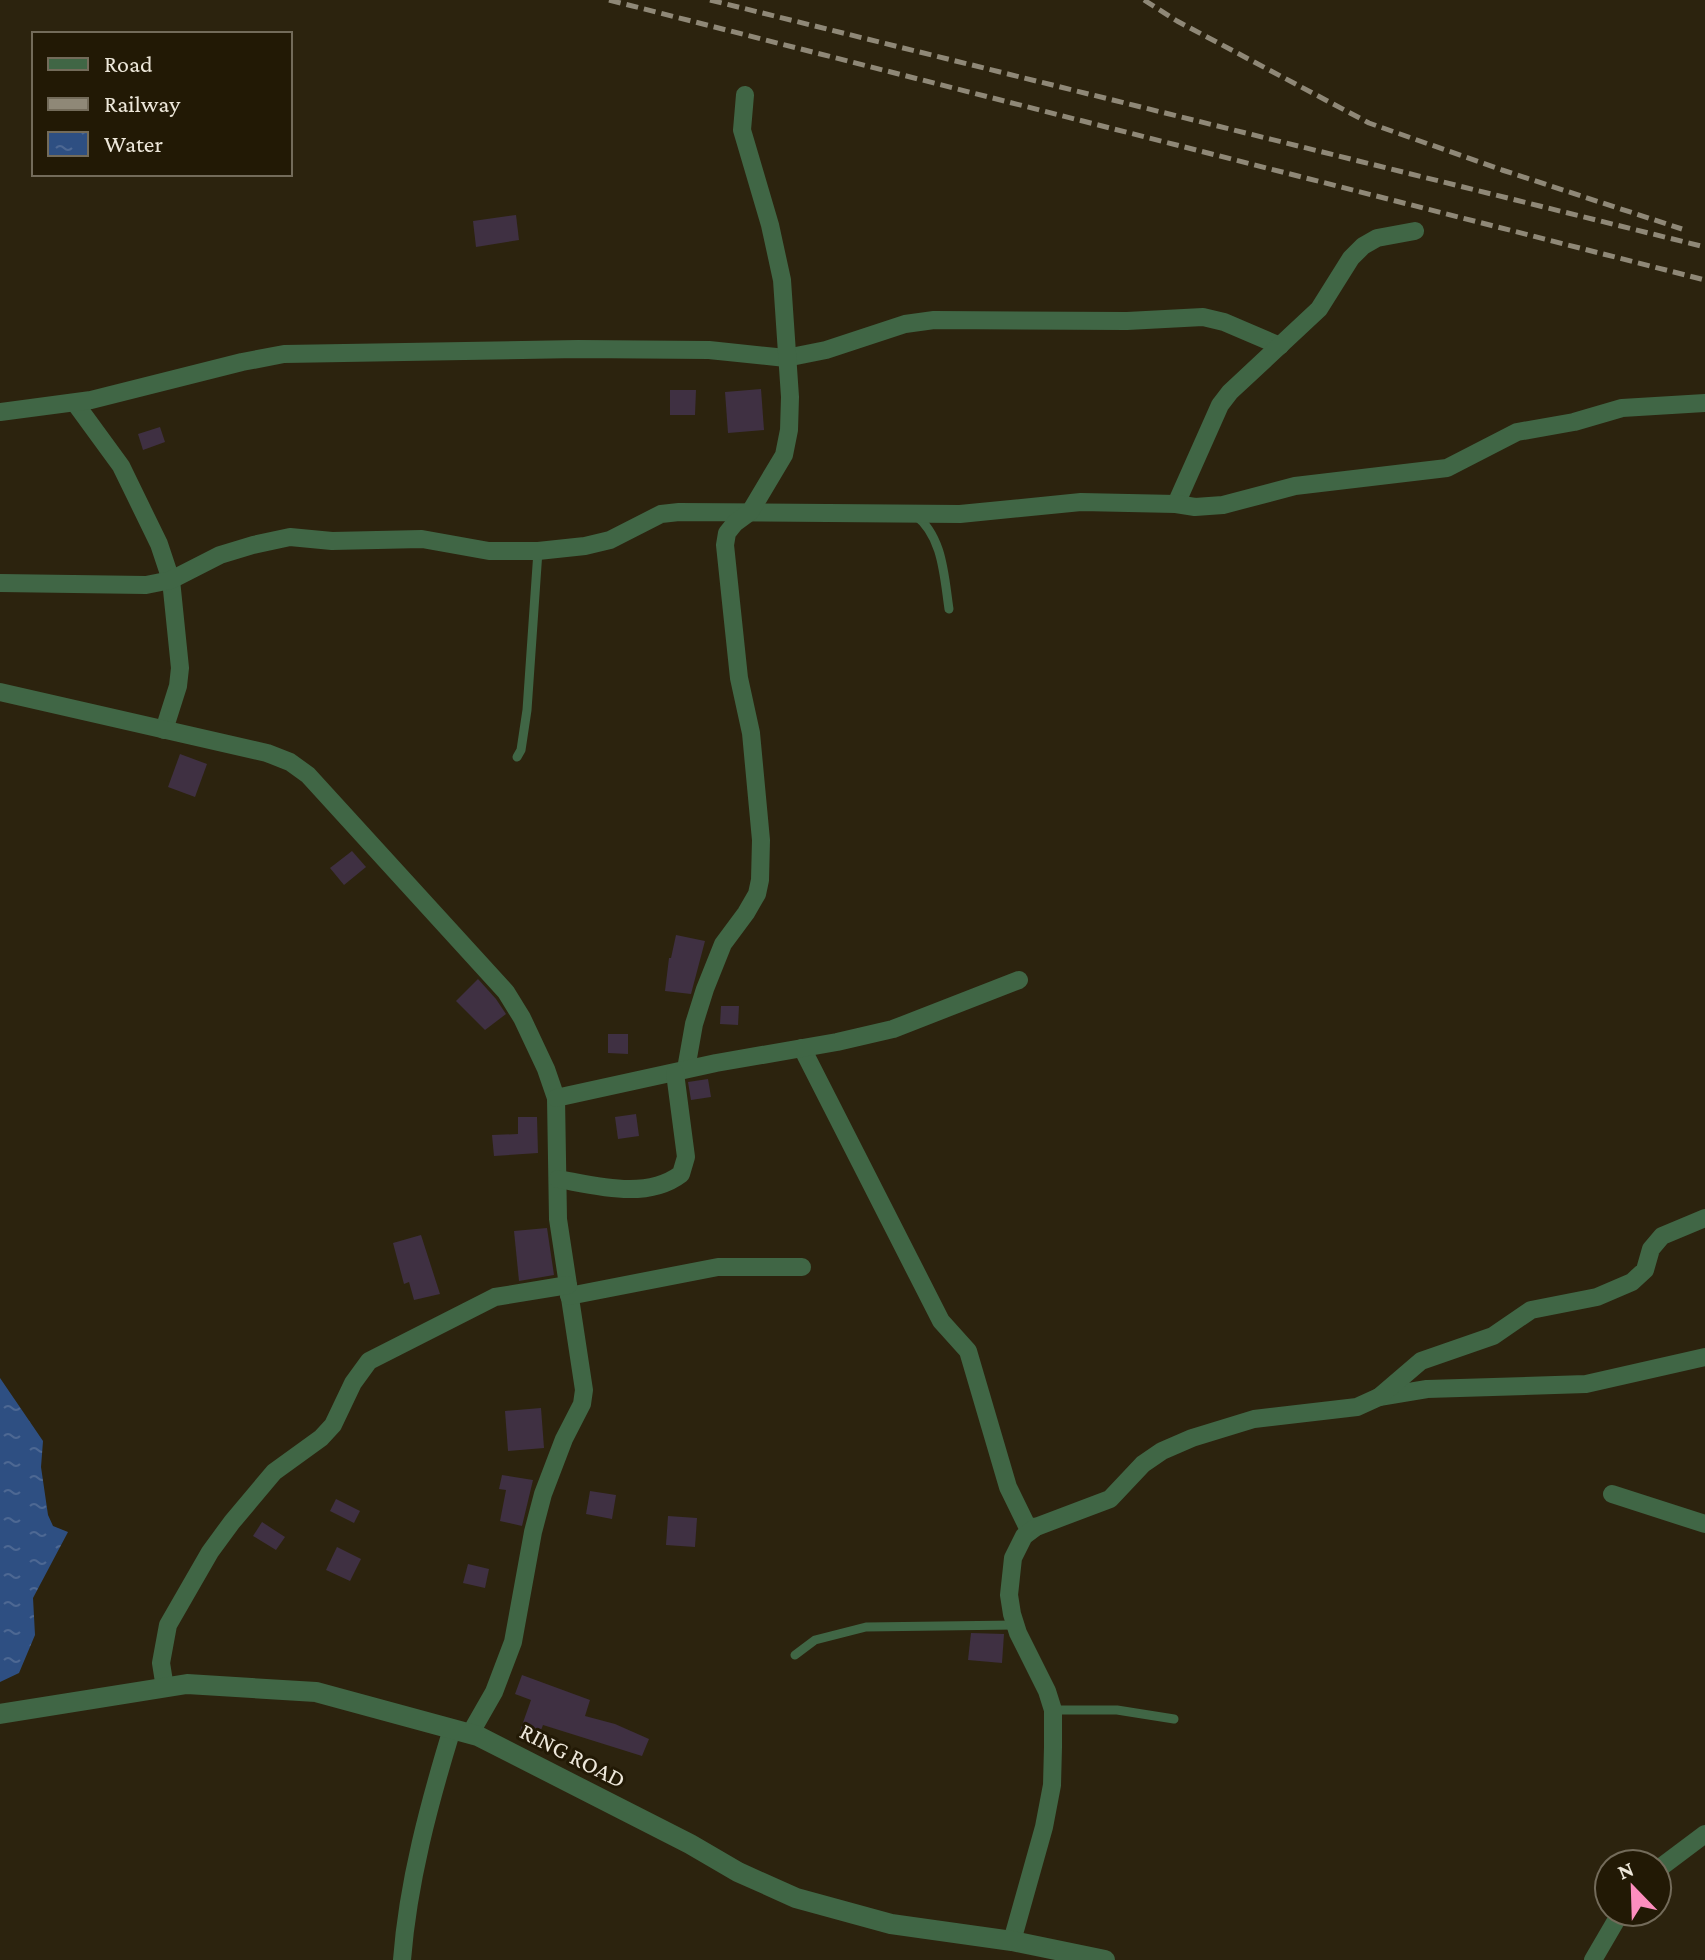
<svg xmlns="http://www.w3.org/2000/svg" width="1705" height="1960" viewBox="0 0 1705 1960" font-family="'Crimson Pro',serif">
  <defs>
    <pattern id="water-ripples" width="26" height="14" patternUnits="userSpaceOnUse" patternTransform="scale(2)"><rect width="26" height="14" fill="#2e4f82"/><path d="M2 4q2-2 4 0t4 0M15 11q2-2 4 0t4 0" fill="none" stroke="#4d6893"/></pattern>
  </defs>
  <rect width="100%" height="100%" fill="#2c230e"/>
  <path fill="url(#water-ripples)" d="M 0,1378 L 43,1441 L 41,1467 L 48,1515 L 53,1526 L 68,1532 L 33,1598 L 35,1635 L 19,1673 L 0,1682 Z"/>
  <g fill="#3f3042">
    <path d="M 516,215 L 519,240 L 476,247 L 473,221 Z"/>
    <path d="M 761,389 L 764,430 L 728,433 L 725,392 Z"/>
    <path d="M 670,390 L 696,390 L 695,415 L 670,415 Z"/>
    <path d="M 160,427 L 165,442 L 143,450 L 138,434 Z"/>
    <path d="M 180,754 L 207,764 L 195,797 L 168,787 Z"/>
    <path d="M 352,851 L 366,867 L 344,885 L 330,868 Z"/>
    <path d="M 676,935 L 705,941 L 691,994 L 665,991 L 669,958 L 671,958 Z"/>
    <path d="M 478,979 L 496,999 L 506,1014 L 485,1030 L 456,1001 Z"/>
    <path d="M 721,1006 L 739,1006 L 738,1025 L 720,1024 Z"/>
    <path d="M 608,1034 L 628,1034 L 628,1054 L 608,1053 Z"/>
    <path d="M 708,1079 L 711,1097 L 691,1100 L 688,1082 Z"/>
    <path d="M 636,1114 L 639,1136 L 618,1139 L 615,1117 Z"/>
    <path d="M 518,1117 L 537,1117 L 538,1153 L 494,1156 L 492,1135 L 518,1134 Z"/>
    <path d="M 547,1228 L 554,1275 L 519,1281 L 514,1231 Z"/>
    <path d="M 421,1235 L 440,1294 L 414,1300 L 409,1282 L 404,1284 L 393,1243 Z"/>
    <path d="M 541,1408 L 544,1448 L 508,1451 L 505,1411 Z"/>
    <path d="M 502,1475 L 533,1480 L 522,1526 L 500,1521 L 506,1490 L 499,1489 Z"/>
    <path d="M 590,1491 L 616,1495 L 612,1519 L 586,1514 Z"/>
    <path d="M 336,1499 L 360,1511 L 354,1523 L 330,1511 Z"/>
    <path d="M 668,1516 L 697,1518 L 695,1547 L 666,1545 Z"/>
    <path d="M 262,1522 L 285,1537 L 276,1550 L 253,1536 Z"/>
    <path d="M 337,1547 L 361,1559 L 350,1581 L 326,1570 Z"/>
    <path d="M 468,1564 L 489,1569 L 485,1588 L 463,1583 Z"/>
    <path d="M 971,1633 L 1004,1634 L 1002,1663 L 968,1660 Z"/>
    <path d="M 522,1675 L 590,1700 L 585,1716 L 615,1724 L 649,1739 L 642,1756 L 543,1725 L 538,1738 L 520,1731 L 531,1700 L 515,1694 Z"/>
  </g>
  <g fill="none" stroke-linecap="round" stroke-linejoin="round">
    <g stroke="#406645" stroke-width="9">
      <path d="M 915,515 C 943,536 944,576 949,609"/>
      <path d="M 517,757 L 521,750 L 527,710 L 538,551"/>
      <path d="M 795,1655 L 815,1640 L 866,1627 L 1015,1625"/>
      <path d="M 1053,1710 L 1117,1710 L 1174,1719"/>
    </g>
    <g stroke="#406645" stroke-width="18">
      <path d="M 75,403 L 121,466 L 159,544 L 171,580 L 180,668 L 178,686 L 164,730"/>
      <path d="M 0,412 L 91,400 L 242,362 L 284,354 L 578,349 L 709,350 L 786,358 L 826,350 L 905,324 L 934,320 L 1127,321 L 1203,317 L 1224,322 L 1280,346"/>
      <path d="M 1176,504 L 1220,405 L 1230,392 L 1319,309 L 1351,258 L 1363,246 L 1377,238 L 1415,231"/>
      <path d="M 0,583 L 146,585 L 171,580 L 220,555 L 253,545 L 290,537 L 332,541 L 422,539 L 489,551 L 538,551 L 585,546 L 610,540 L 661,514 L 679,512 L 960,514 L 1081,502 L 1176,504 L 1195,507 L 1223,505 L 1295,486 L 1447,468 L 1517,432 L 1574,422 L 1622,408 L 1705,403"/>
      <path d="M 0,692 L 267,753 L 290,762 L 308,775 L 506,992 L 522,1018 L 546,1069 L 556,1098 L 558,1219 L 584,1390 L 582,1404 L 564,1439 L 543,1494 L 533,1532 L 513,1642 L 494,1692 L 470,1734"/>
      <path d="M 802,1048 L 941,1321 L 968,1351 L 1008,1487 L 1027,1526 L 1036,1527"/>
      <path d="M 686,1069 L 694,1024 L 705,989 L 723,944 L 746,913 L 757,894 L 760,880 L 761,840 L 751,733 L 739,678 L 725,545 L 727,533 L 735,523 L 750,512 L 784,455 L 789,430 L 790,397 L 782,280 L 770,225 L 742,130 L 745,95"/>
      <path d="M 556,1098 L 716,1063 L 837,1042 L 893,1029 L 1019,980"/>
      <path d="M 558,1179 C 597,1186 647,1200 681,1174 L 686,1157 L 675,1073"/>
      <path d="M 569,1296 L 718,1267 L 802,1267"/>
      <path d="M 1379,1397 L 1427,1389 L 1586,1384 L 1705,1357"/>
      <path d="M 1612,1494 L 1705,1524"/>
      <path d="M 165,1688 L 161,1663 L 168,1625 L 210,1552 L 232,1522 L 274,1472 L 321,1438 L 333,1425 L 353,1383 L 369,1361 L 495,1297 L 568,1285"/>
      <path d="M 1657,1870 L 1705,1834"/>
      <path d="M 1012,1941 L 1044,1827 L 1052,1785 L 1053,1747 L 1053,1710 L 1047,1691 L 1018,1633 L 1012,1614 L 1009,1595 L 1013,1558 L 1024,1536 L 1036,1527 L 1110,1499 L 1143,1464 L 1162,1451 L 1192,1438 L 1254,1419 L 1357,1407 L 1379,1397 L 1421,1361 L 1493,1336 L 1531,1310 L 1597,1297 L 1632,1282 L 1645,1270 L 1651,1249 L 1662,1236 L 1705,1218"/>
      <path d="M 402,1960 C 408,1882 429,1804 452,1729"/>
      <path d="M 1593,1960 L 1621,1912"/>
    </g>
    <path stroke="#406645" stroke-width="20" d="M 0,1714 L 187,1684 L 316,1692 L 478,1736 L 690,1844 L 738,1872 L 796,1898 L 891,1924 L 1012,1941 L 1105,1960"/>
    <g stroke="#8f8877" stroke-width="5" stroke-dasharray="12 6" stroke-linecap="butt">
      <path d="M 609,0 L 1705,280"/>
      <path d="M 710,0 L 1705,247"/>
      <path d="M 1144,0 L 1177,21 L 1369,123 L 1502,170 L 1682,229"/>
    </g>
  </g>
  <g text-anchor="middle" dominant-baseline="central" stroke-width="6" stroke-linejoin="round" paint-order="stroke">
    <g font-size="24" fill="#ede7da" stroke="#221905">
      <text transform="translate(573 1755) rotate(27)">RING ROAD</text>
    </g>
  </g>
  <rect x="32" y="32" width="260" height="144" fill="#221905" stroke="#736b5a" stroke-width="2"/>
  <rect x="48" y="58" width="40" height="12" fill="#406645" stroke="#736b5a" stroke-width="2"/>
  <text x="104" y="72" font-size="24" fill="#ede7da">Road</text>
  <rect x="48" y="98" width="40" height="12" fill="#8f8877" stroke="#736b5a" stroke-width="2"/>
  <text x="104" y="112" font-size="24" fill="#ede7da">Railway</text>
  <rect x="48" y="132" width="40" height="24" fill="url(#water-ripples)" stroke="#736b5a" stroke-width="2"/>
  <text x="104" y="152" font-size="24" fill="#ede7da">Water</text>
  <g transform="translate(1633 1888) rotate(337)"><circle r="38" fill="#221905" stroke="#736b5a" stroke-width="2"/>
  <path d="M0-6L14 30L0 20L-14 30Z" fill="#fd8ebf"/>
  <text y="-12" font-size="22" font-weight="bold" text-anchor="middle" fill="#ede7da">N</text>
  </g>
</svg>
